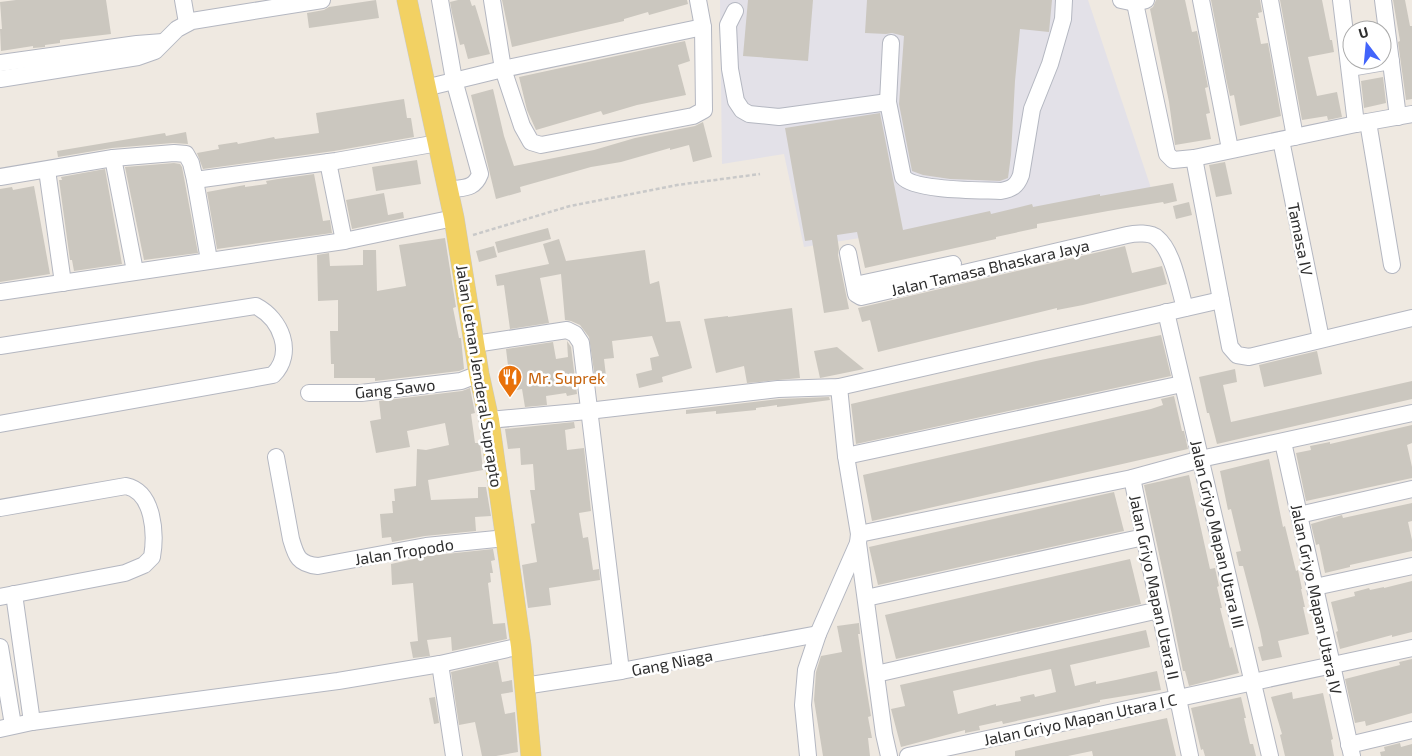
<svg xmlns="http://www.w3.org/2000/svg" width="1412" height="756" viewBox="0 0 1412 756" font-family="'Exo 2',sans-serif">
  <rect width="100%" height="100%" fill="#efe9e1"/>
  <path fill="#e3e1e8" d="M 720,0 L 1088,0 L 1152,191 L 804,247 L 784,154 L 722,164 Z"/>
  <g fill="#cbc7bf" fill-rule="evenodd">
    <path d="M 16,0 L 106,0 L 111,34 L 60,40 L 60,43 L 45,45 L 45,47 L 33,48 L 33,46 L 1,51 L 0,29 L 2,29 L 0,2 Z"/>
    <path d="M 376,0 L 379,18 L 309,28 L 307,13 L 324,10 L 329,7 Z"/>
    <path d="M 458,0 L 470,0 L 472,6 L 475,5 L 490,54 L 468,59 L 464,44 L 460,45 L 452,13 L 450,2 Z"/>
    <path d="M 502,0 L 687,0 L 688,4 L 649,15 L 648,12 L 624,19 L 624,21 L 512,47 Z"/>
    <path d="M 748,0 L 813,0 L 808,61 L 743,56 Z"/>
    <path d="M 867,0 L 1052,0 L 1049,32 L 1020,29 L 1015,81 L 1011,155 L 1008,178 L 1000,181 L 950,179 L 923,175 L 912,171 L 899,104 L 904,36 L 892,33 L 886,34 L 865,33 Z"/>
    <path d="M 1156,0 L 1185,0 L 1192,32 L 1197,31 L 1208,87 L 1205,88 L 1210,113 L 1206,114 L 1211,139 L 1175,145 L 1169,102 L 1150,9 L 1153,7 Z"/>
    <path d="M 1211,0 L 1260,0 L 1262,12 L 1258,13 L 1259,18 L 1256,18 L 1261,44 L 1268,43 L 1281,116 L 1240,126 L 1234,95 L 1230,96 L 1227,83 Z"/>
    <path d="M 1280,0 L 1322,0 L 1330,40 L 1332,40 L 1334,52 L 1308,57 L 1317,96 L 1337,92 L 1342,117 L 1328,120 L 1327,116 L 1302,120 Z"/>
    <path d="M 1393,0 L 1405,0 L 1410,26 L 1412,26 L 1412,99 L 1406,100 L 1398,42 L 1400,41 Z"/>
    <path d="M 685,41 L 690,61 L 678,65 L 686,95 L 637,105 L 603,115 L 601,111 L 536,130 L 527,110 L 519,77 Z"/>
    <path d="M 1383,77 L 1386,103 L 1364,108 L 1361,81 Z"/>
    <path d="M 493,89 L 504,136 L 514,166 L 594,150 L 635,138 L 695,126 L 703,122 L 712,157 L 693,162 L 689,145 L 670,150 L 670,148 L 621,162 L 591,167 L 520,187 L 521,192 L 496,199 L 471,95 Z"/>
    <path d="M 404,99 L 407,118 L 411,118 L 414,137 L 334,151 L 203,169 L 197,153 L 219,149 L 218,145 L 237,142 L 238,144 L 274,137 L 275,139 L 319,133 L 316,113 Z"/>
    <path d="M 880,113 L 903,230 L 990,211 L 991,214 L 1032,204 L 1033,207 L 1100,194 L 1100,196 L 1173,183 L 1177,201 L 1164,204 L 1163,202 L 1108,211 L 1037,224 L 1037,228 L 996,237 L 996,239 L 865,268 L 857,232 L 837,235 L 839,249 L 838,255 L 849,309 L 824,313 L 812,240 L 805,241 L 785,128 Z"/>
    <path d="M 186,132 L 188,144 L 173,143 L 112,148 L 58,157 L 57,151 L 165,133 L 166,136 Z"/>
    <path d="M 417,160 L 421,184 L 376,191 L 372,167 Z"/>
    <path d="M 1225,162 L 1232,194 L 1216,197 L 1209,165 Z"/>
    <path d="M 174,163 L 180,164 L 182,167 L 198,253 L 144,260 L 125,167 Z"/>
    <path d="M 105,169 L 122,264 L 74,271 L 72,260 L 70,260 L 59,180 L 62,180 L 61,177 Z"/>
    <path d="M 314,174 L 323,221 L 330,220 L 332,233 L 217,249 L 207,192 L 245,185 L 245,187 L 267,184 L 266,181 L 278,179 Z"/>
    <path d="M 34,186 L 50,274 L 0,282 L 0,189 L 12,187 L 13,190 Z"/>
    <path d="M 384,193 L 388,215 L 403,212 L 404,218 L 352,229 L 346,200 Z"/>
    <path d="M 1189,202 L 1192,215 L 1176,219 L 1173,206 Z"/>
    <path d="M 548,228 L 551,239 L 498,253 L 495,242 Z"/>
    <path d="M 445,238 L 456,307 L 453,308 L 459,338 L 461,338 L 464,369 L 459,371 L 375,381 L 375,378 L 334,378 L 334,364 L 331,364 L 330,331 L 338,331 L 338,300 L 318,301 L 317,255 L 329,253 L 330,266 L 363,265 L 363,250 L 376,250 L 377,291 L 406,286 L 399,245 Z"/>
    <path d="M 559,239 L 566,261 L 645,250 L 650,284 L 659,281 L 666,322 L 680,321 L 692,368 L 662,377 L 663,382 L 639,388 L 636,374 L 652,370 L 650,358 L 659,356 L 652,336 L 612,341 L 614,358 L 604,359 L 606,376 L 595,378 L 589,337 L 580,325 L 571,321 L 565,320 L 561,274 L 540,278 L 549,323 L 510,329 L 504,285 L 497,286 L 495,275 L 549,264 L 543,244 Z"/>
    <path d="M 494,246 L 497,257 L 479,262 L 476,251 Z"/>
    <path d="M 1125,246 L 1132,273 L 1162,266 L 1167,284 L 1083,305 L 1057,310 L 1057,308 L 878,352 L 870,320 L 862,322 L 858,308 Z"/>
    <path d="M 792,308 L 800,378 L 747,383 L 744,366 L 716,373 L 704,319 L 728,316 L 728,317 Z"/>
    <path d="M 1161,335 L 1171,376 L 856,444 L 851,404 L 1036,361 Z"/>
    <path d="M 567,341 L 571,347 L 577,394 L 567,396 L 566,393 L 546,396 L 547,405 L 525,407 L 522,389 L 511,391 L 506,349 L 553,342 L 556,359 L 568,357 Z"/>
    <path d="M 837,347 L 864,369 L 820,378 L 814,351 Z"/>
    <path d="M 1317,351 L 1322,374 L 1264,387 L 1259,365 Z"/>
    <path d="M 1235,369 L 1237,382 L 1223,385 L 1231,422 L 1412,381 L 1412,399 L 1217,444 L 1209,413 L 1207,413 L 1199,377 Z"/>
    <path d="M 470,388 L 475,413 L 471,414 L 475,443 L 480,443 L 483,470 L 428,480 L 431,500 L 478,498 L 478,487 L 486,487 L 491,516 L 475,517 L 476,531 L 425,536 L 392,542 L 391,537 L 382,538 L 380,514 L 393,513 L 392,501 L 395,501 L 394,489 L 416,486 L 417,449 L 426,450 L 449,445 L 445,423 L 407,431 L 410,447 L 376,453 L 370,421 L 381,419 L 379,401 L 462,391 Z"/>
    <path d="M 1174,396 L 1182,431 L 1184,431 L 1188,449 L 872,521 L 863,475 L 1151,409 L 1163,405 L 1161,399 Z"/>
    <path d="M 829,397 L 830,400 L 777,407 L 777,405 L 756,408 L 756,410 L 716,414 L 716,411 L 686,414 L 686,410 L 779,399 Z"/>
    <path d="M 574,422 L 575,428 L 565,430 L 567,450 L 584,448 L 591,511 L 579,513 L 583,538 L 588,537 L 593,570 L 599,569 L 600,580 L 549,588 L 551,605 L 528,608 L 522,565 L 537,562 L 531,524 L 535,523 L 530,490 L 535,490 L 533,464 L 521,465 L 520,448 L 508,449 L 505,429 Z"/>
    <path d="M 1412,425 L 1412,443 L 1407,445 L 1412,467 L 1412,478 L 1306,501 L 1296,453 L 1311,450 L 1310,446 L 1330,442 L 1330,444 Z"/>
    <path d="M 1269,459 L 1283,527 L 1285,526 L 1296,571 L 1298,570 L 1302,589 L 1301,589 L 1305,607 L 1303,607 L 1309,634 L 1278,641 L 1282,657 L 1262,661 L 1258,647 L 1263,646 L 1260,631 L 1243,566 L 1239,566 L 1236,552 L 1241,551 L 1231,509 L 1228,510 L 1220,471 Z"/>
    <path d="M 1189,475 L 1210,569 L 1215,568 L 1219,586 L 1217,587 L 1222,608 L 1220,608 L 1230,648 L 1232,647 L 1239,673 L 1189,686 L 1185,671 L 1183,671 L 1169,600 L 1144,485 Z"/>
    <path d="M 1114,492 L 1124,531 L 878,585 L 869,547 Z"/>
    <path d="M 1412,503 L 1412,521 L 1408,522 L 1412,540 L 1412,551 L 1350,565 L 1350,567 L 1325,573 L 1319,544 L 1316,545 L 1311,524 L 1342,515 L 1343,518 Z"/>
    <path d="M 493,549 L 495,560 L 491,561 L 493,573 L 490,573 L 491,582 L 488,583 L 493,624 L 505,623 L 507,639 L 452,651 L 451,637 L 427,640 L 430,656 L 413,658 L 410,642 L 418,641 L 413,583 L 392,585 L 391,564 L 427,556 Z"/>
    <path d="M 1130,559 L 1141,604 L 896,659 L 885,615 Z"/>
    <path d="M 1412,581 L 1412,632 L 1392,637 L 1392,635 L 1340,649 L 1336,632 L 1338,631 L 1331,602 L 1355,596 L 1354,592 L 1369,588 L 1370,590 L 1384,587 L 1384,588 Z"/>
    <path d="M 859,623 L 860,634 L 858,634 L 863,668 L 871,716 L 868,717 L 872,738 L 868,738 L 870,756 L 823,756 L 814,700 L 816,672 L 821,656 L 842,652 L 837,626 Z"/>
    <path d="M 1146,630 L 1150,647 L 1070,665 L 1075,686 L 1096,681 L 1096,684 L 1116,680 L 1157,671 L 1161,690 L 1100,700 L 1100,702 L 1079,707 L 1003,724 L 1002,721 L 979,726 L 980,730 L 965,733 L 965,730 L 901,747 L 891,709 L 905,706 L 900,685 ZM 1051,669 L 1056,692 L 1035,697 L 1034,694 L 1020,697 L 1021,701 L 996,706 L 996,704 L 958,714 L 953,691 Z"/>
    <path d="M 1412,659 L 1412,713 L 1366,726 L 1365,721 L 1355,723 L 1345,679 L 1400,665 L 1399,662 Z"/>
    <path d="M 498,661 L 502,682 L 512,680 L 513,692 L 501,694 L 505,714 L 515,712 L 518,752 L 496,756 L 482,756 L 475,722 L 459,725 L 451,672 Z"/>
    <path d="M 1292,692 L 1293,699 L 1323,693 L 1333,739 L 1331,740 L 1334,756 L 1285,756 L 1280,735 L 1282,734 L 1271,697 Z"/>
    <path d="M 435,697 L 439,723 L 434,724 L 429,698 Z"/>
    <path d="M 1241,697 L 1246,718 L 1244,718 L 1250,744 L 1253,744 L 1256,756 L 1205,756 L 1203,749 L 1201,750 L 1191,708 Z"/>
    <path d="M 1167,718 L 1176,756 L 1093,756 L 1092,751 L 1068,756 L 1015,756 L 1015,751 Z"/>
    <path d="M 1400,743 L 1401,747 L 1412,744 L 1412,756 L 1381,756 L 1380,752 L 1385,751 L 1384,747 Z"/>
  </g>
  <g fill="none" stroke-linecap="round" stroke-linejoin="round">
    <defs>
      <g id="minor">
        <path d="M 183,0 L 187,23"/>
        <path d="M 440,0 L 454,80 L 480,174 C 474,190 463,187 448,190"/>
        <path d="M 492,0 L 503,69 L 522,126 L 531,142 L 541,145 L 693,116 L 704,110 L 703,27 L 698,0"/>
        <path d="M 1121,0 L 1135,3 L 1146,0"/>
        <path d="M 1201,0 L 1230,149"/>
        <path d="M 1270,0 L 1295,137"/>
        <path d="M 1341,0 L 1356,124"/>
        <path d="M 1383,0 L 1398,117"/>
        <path d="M 1135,3 L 1167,154 L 1173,160 L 1194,158 L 1356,124 L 1412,114"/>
        <path d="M 735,11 L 728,25 L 730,69 L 736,101 L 742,110 L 749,114 L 779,117 L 888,102"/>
        <path d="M 891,43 L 888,102 L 903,177 C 915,191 981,190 1001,191 C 1012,189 1017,186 1021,175 L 1032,109 L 1050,64 L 1063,19 L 1064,0"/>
        <path d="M 0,63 L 137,44 L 163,42"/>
        <path d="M 1350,68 L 1391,61"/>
        <path d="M 0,79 L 138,57 L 155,51 L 177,29 L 192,21 L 322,0"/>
        <path d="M 425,88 L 503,69 L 703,27"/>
        <path d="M 1368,122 L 1392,265"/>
        <path d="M 1281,140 L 1321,339"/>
        <path d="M 113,158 L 135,271"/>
        <path d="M 1194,158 L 1230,347 L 1237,355 L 1249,357 L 1412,318"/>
        <path d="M 328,162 L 344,241"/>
        <path d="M 47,170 L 63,283"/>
        <path d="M 0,177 L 113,158 L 174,153 L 186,154 L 191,163 L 195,180 L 209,260"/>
        <path d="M 195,180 L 336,161 L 438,143"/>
        <path d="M 848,253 L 856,294 L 861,297 L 1127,235 C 1135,233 1151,232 1157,238 C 1173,251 1179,288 1185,308"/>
        <path d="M 855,285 L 953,264"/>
        <path d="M 0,292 L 344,241 L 454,218"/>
        <path d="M 1166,312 L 1270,756"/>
        <path d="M 475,344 L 567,330 L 575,334 L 581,343 L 621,671"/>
        <path d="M 0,346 L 256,306 C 281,319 295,353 273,375 L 0,424"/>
        <path d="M 839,387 L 846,456 L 859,534 L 858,543 L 884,734 L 889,756"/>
        <path d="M 309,393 L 361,393 L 461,381 L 479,374"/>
        <path d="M 489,420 L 588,411 L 778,389 L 839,387 L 1221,300"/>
        <path d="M 1283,442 L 1352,756"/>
        <path d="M 846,456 L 1182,384"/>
        <path d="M 276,457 L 291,539 C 296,556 298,564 318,566 L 426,546 L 506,538"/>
        <path d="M 1132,478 L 1190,756"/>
        <path d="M 0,508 L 126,486 C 154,492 156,534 152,557 L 144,565 L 125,573 L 0,597"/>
        <path d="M 1299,515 L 1412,489"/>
        <path d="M 859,534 L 1132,478 L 1205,458 L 1412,413"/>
        <path d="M 1315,587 L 1412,566"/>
        <path d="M 14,594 L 32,722"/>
        <path d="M 866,598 L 1144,537"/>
        <path d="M 0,647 L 13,725"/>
        <path d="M 440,664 L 454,756"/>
        <path d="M 876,674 L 1159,610"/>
        <path d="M 524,686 L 621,671 L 818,634"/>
        <path d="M 0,729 L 32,722 L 338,681 L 440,664 L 521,646"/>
        <path d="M 1349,745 L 1412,730"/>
        <path d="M 808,756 L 803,705 L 806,670 L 818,634 L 858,543"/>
        <path d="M 908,756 L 1412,648"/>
      </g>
      <path id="major" d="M 407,0 L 454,218 L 479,374 L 489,420 L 521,646 L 531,756"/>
    </defs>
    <use href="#minor" stroke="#b4b7c1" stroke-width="18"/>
    <use href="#major" stroke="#c9c9c9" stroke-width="21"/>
    <path stroke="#c9c9c9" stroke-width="2.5" stroke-dasharray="4 2.5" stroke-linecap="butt" d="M 473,235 L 570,206 L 677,185 L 760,174"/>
    <use href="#minor" stroke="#fff" stroke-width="16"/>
    <use href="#major" stroke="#f2d163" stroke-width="20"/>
  </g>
  <defs>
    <symbol id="restaurant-pin" viewBox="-11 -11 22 30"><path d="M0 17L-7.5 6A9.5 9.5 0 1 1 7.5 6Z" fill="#e8710a" stroke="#fff"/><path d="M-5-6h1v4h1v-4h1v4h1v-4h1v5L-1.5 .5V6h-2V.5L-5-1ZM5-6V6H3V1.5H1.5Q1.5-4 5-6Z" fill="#fff"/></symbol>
  </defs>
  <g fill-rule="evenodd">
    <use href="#restaurant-pin" x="496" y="363" width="28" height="38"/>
  </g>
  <g text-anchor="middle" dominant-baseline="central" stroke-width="5" stroke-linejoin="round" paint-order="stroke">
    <g font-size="16" fill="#2e2e2e" stroke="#fff">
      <text transform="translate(1301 239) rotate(79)">Tamasa IV</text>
      <text transform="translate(990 267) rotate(-13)">Jalan Tamasa Bhaskara Jaya</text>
      <text transform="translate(480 376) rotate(81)">Jalan Letnan Jenderal Suprapto</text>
      <text transform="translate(395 388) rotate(-6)">Gang Sawo</text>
      <text transform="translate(1218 534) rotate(77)">Jalan Griyo Mapan Utara III</text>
      <text transform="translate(404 551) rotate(-9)">Jalan Tropodo</text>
      <text transform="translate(1155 587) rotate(78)">Jalan Griyo Mapan Utara II</text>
      <text transform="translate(1317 599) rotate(78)">Jalan Griyo Mapan Utara IV</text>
      <text transform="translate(672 662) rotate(-11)">Gang Niaga</text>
      <text transform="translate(1080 719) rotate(-12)">Jalan Griyo Mapan Utara I C</text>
    </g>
    <g font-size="16" fill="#c56008" stroke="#fff" text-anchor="start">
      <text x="528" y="377">Mr. Suprek</text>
    </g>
  </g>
  <g transform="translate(1367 45) rotate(344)"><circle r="24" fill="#ffffff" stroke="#ababab"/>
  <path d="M0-4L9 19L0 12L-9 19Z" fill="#4264fb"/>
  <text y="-8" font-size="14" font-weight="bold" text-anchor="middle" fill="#2e2e2e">U</text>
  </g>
</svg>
